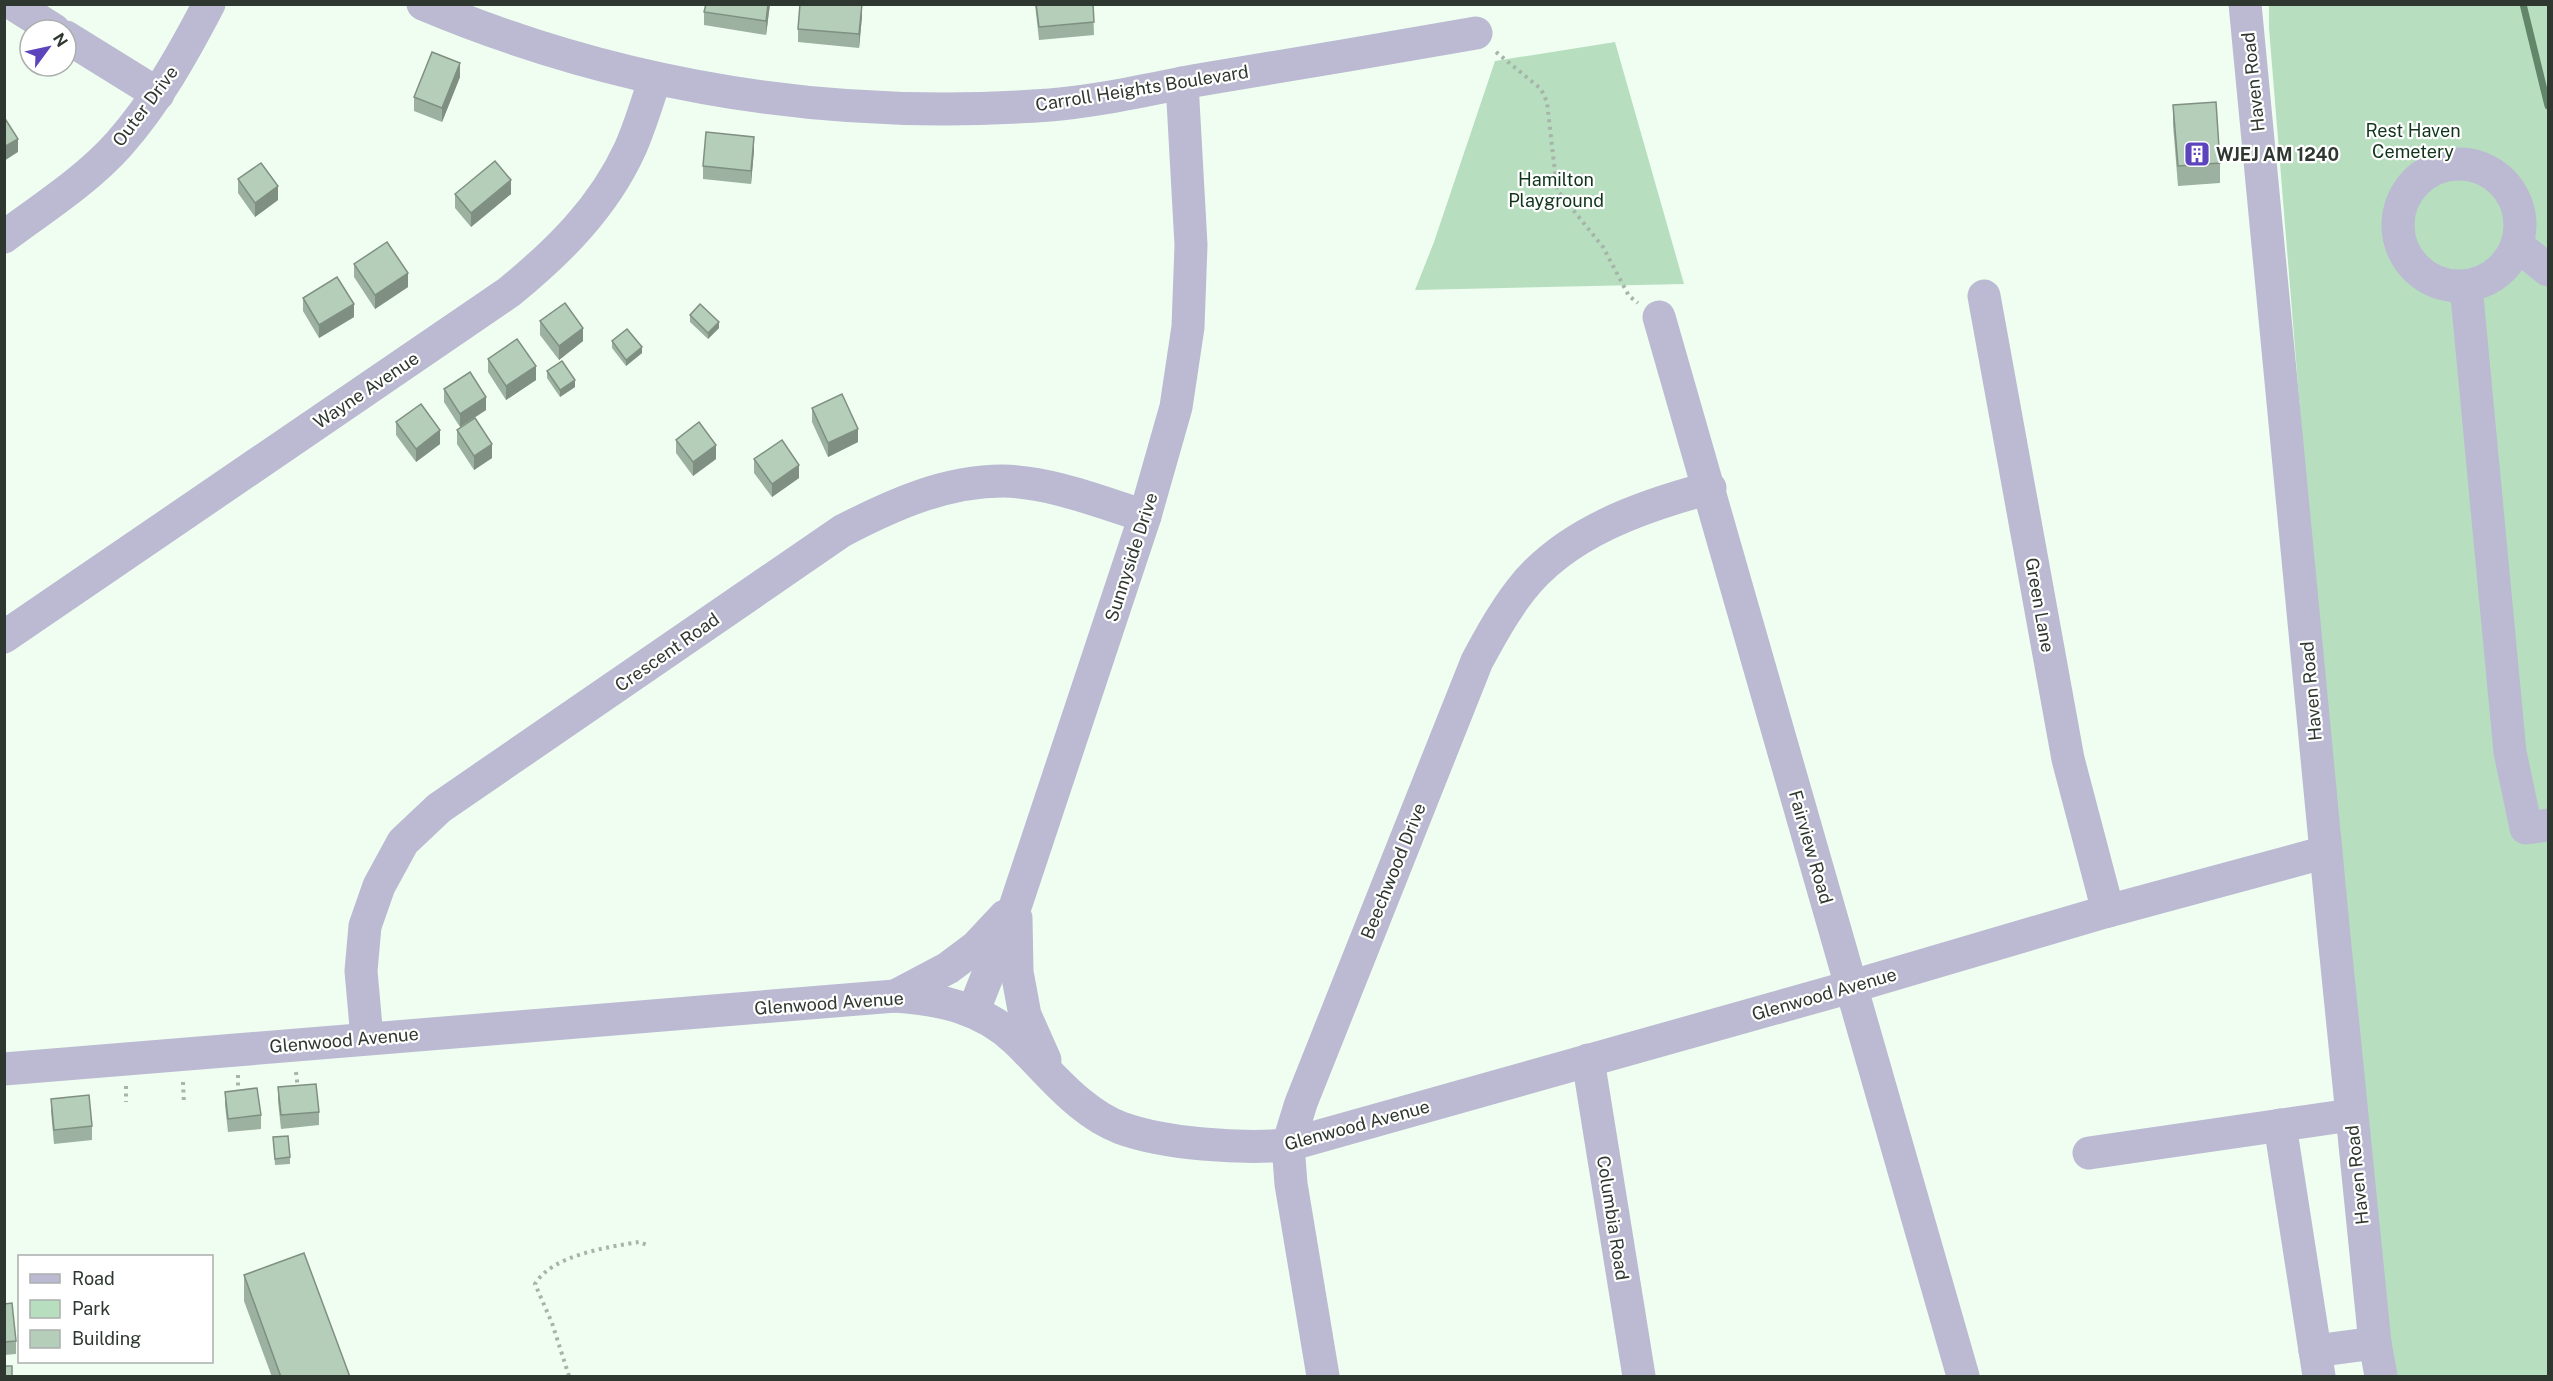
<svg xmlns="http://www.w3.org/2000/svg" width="2553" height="1381" viewBox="0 0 2553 1381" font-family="'Public Sans',sans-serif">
  <rect width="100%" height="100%" fill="#effef1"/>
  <g fill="#b7dfbf">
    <path d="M 2269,5 L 2548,5 L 2548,1376 L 2395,1376 L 2389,1341 L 2310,533 L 2269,28 Z"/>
    <path d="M 1615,42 L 1684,284 L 1415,290 L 1434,242 L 1495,61 Z"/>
  </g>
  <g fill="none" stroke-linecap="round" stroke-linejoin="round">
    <path stroke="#62866a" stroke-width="7" d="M 2523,4 L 2548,106"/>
    <g stroke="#a7b4a9" stroke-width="4" stroke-dasharray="3 4.5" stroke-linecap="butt">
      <path d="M 1496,52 L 1541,89 L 1547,102 L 1557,190 L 1603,247 L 1629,296 L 1638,303"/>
      <path d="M 296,1072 L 298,1089"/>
      <path d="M 238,1075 L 238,1095"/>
      <path d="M 183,1082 L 184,1104"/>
      <path d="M 126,1086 L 126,1102"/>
      <path d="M 569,1376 L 552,1323 L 535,1284 C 552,1255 608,1247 639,1242 L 647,1245"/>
    </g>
    <g stroke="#bbbad2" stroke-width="33">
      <path d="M 13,4 L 54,30"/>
      <path d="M 423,4 C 625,89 832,121 1050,105 C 1100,101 1150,89 1199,80 C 1291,65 1384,49 1476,33"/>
      <path d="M 2245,4 C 2289,450 2328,897 2375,1343 L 2381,1376"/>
      <path d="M 66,37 L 158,94"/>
      <circle cx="2459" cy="225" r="61"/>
      <path d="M 4,237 C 43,208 87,180 119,144 C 156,102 183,54 209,4"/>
      <path d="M 2517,245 L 2548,270"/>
      <path d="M 2466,286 L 2510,752 L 2526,828 L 2548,825"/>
      <path d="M 1984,296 L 2068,759 L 2108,911"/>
      <path d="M 1659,317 L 1963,1376"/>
      <path d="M 4,637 L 509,292 C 558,252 603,208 630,149 C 640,127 647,102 655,79"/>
      <path d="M 1016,918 L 1017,972 L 1025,1015 L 1045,1060"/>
      <path d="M 895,996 L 948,968 L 976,947 L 1005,916"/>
      <path d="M 973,1012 L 1016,904 L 1145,516 L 1176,407 L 1188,327 L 1191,245 L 1182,83"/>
      <path d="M 367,1038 L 361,971 L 365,926 L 379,886 L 403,842 L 439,808 L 842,531 C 892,505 945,481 1003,481 C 1051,482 1100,502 1145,516"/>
      <path d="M 1588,1060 L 1639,1376"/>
      <path d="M 4,1069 L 895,996 C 940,999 982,1008 1016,1040 C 1038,1061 1058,1086 1081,1104 C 1092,1113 1108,1123 1121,1128 C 1165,1144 1240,1149 1288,1145 L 1850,987 L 2108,911 L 2326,852"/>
      <path d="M 2280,1125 L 2319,1376"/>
      <path d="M 2089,1153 L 2351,1115"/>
      <path d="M 2315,1351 L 2375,1343"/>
      <path d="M 1323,1376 L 1291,1184 L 1288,1145 L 1301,1103 L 1477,661 C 1490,637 1503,613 1520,591 C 1564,533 1642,506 1710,488"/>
    </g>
  </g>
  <g fill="#9cb19f">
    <path d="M 770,4 L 766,35 L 704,25 L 704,12 Z"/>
    <path d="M 1035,4 L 1093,4 L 1094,35 L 1039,40 Z"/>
    <path d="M 862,16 L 859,48 L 798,42 L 798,29 Z"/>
    <path d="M 460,77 L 442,122 L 414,111 L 414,97 Z"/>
    <path d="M 2173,105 L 2220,163 L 2220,183 L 2178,186 L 2173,125 Z"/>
    <path d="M 754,150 L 751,184 L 703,179 L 703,166 Z"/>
    <path d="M 238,179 L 278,200 L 255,217 L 238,193 Z"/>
    <path d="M 455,194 L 511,194 L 471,227 L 455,208 Z"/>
    <path d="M 354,264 L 408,287 L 375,309 L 354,277 Z"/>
    <path d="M 303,298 L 354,317 L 319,338 L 303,311 Z"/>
    <path d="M 690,315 L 719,328 L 708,339 L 690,322 Z"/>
    <path d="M 540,321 L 583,341 L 559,360 L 540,335 Z"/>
    <path d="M 612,341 L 642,353 L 626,366 L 612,348 Z"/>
    <path d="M 488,359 L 536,380 L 506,400 L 488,372 Z"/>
    <path d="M 547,371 L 575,387 L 560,397 L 547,378 Z"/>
    <path d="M 444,389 L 486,410 L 460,427 L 444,402 Z"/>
    <path d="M 812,408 L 858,442 L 828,457 L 812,422 Z"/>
    <path d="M 396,422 L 440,444 L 416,462 L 396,435 Z"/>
    <path d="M 457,430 L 492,458 L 474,470 L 457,444 Z"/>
    <path d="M 676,440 L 716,459 L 693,476 L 676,453 Z"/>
    <path d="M 754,459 L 799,478 L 772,497 L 754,473 Z"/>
    <path d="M 278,1087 L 319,1112 L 319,1125 L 281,1129 L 278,1101 Z"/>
    <path d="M 225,1092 L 261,1115 L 261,1129 L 228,1132 L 225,1105 Z"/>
    <path d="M 51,1099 L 92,1126 L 92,1140 L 54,1144 L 51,1112 Z"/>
    <path d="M 273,1137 L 290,1157 L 290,1164 L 275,1165 Z"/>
    <path d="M 244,1275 L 350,1377 L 272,1377 L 244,1301 Z"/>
    <path d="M 4,1304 L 16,1341 L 16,1354 L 4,1355 Z"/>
  </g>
  <g fill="#7f9082">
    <path d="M 768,4 L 770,4 L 766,35 L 766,21 Z"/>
    <path d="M 862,4 L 862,16 L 859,48 L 859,34 Z"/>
    <path d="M 460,63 L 460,77 L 442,122 L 442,108 Z"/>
    <path d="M 754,137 L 754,150 L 751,184 L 751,171 Z"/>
    <path d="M 18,139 L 18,152 L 4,161 L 4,147 Z"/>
    <path d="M 511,180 L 511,194 L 471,227 L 471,213 Z"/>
    <path d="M 278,186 L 278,200 L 255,217 L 255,203 Z"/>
    <path d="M 408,273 L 408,287 L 375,309 L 375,295 Z"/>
    <path d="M 354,304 L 354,317 L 319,338 L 319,325 Z"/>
    <path d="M 719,322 L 719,328 L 708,339 L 708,333 Z"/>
    <path d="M 583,328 L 583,341 L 559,360 L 559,346 Z"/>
    <path d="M 642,347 L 642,353 L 626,366 L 626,360 Z"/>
    <path d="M 536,366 L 536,380 L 506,400 L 506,386 Z"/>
    <path d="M 575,380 L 575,387 L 560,397 L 560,390 Z"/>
    <path d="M 486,397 L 486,410 L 460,427 L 460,414 Z"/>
    <path d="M 858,429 L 858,442 L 828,457 L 828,443 Z"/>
    <path d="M 440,430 L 440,444 L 416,462 L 416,449 Z"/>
    <path d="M 492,444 L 492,458 L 474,470 L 474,456 Z"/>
    <path d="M 716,445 L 716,459 L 693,476 L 693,462 Z"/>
    <path d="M 799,465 L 799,478 L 772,497 L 772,484 Z"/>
  </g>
  <g fill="#b5ceb9" stroke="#7f9082" stroke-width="1.5">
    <path d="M 706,4 L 768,4 L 766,21 L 704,12 Z"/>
    <path d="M 800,4 L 862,4 L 859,34 L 798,29 Z"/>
    <path d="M 1036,4 L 1093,4 L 1094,22 L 1039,27 Z"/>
    <path d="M 432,52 L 460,63 L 442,108 L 414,97 Z"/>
    <path d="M 2216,102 L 2220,163 L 2178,166 L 2173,105 Z"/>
    <path d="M 4,117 L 18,139 L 4,147 Z"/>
    <path d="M 706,132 L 754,137 L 751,171 L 703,166 Z"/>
    <path d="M 495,161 L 511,180 L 471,213 L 455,194 Z"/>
    <path d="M 261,163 L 278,186 L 255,203 L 238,179 Z"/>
    <path d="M 387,242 L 408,273 L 375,295 L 354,264 Z"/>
    <path d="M 337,277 L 354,304 L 319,325 L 303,298 Z"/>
    <path d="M 565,303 L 583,328 L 559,346 L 540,321 Z"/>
    <path d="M 700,304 L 719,322 L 708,333 L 690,315 Z"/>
    <path d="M 627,329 L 642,347 L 626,360 L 612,341 Z"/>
    <path d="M 517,339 L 536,366 L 506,386 L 488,359 Z"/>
    <path d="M 562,361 L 575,380 L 560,390 L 547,371 Z"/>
    <path d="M 470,372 L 486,397 L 460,414 L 444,389 Z"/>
    <path d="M 842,394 L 858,429 L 828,443 L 812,408 Z"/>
    <path d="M 421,404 L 440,430 L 416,449 L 396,422 Z"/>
    <path d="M 475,418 L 492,444 L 474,456 L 457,430 Z"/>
    <path d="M 699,422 L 716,445 L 693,462 L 676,440 Z"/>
    <path d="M 782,440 L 799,465 L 772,484 L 754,459 Z"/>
    <path d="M 316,1084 L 319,1112 L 281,1115 L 278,1087 Z"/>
    <path d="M 257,1088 L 261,1115 L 228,1119 L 225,1092 Z"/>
    <path d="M 89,1095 L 92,1126 L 54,1130 L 51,1099 Z"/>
    <path d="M 288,1136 L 290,1157 L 275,1159 L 273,1137 Z"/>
    <path d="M 304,1253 L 350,1377 L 281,1377 L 244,1275 Z"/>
    <path d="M 12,1303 L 16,1341 L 4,1342 L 4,1304 Z"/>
    <rect x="4" y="1366" width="8" height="11"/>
  </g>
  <defs>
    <symbol id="building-square" viewBox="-11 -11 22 22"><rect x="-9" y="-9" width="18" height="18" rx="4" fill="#5c44bc" stroke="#fff"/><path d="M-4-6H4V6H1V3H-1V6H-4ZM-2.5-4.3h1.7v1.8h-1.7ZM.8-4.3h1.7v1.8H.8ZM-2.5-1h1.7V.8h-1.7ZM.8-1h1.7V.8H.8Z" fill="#fff"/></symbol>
  </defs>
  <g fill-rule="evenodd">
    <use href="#building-square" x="2182" y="139" width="30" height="30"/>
  </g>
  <g text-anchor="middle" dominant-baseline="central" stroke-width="4.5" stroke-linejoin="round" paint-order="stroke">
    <g font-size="18" fill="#2e3830" stroke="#fff">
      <text transform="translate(2253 82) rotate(-96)">Haven Road</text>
      <text transform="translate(1142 88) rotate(-9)">Carroll Heights Boulevard</text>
      <text transform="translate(145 106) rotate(-53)">Outer Drive</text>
      <text transform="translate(366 390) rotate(-34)">Wayne Avenue</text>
      <text transform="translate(1131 557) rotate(-72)">Sunnyside Drive</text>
      <text transform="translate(2040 605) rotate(80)">Green Lane</text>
      <text transform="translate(667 652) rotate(-35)">Crescent Road</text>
      <text transform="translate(2311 691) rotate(-95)">Haven Road</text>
      <text transform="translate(1811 847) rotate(74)">Fairview Road</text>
      <text transform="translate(1393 871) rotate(-68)">Beechwood Drive</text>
      <text transform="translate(1824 994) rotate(-16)">Glenwood Avenue</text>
      <text transform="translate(829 1003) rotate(-4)">Glenwood Avenue</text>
      <text transform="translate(344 1040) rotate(-5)">Glenwood Avenue</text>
      <text transform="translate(1357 1125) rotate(-15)">Glenwood Avenue</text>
      <text transform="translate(2357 1175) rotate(-96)">Haven Road</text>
      <text transform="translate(1613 1218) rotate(81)">Columbia Road</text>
    </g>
    <g font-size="18" fill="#10351c" stroke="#fff">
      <text x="2413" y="130">Rest Haven<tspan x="2413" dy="21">Cemetery</tspan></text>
      <text x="1556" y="179">Hamilton<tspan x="1556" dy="21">Playground</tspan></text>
    </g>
    <g font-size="18" font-weight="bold" fill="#2e3830" stroke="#fff" text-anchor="start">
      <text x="2216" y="154">WJEJ AM 1240</text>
    </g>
  </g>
  <rect width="2553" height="1381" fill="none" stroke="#2e3830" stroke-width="12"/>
  <rect x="18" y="1255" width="195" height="108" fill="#ffffff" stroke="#abafac" stroke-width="1.5"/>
  <rect x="30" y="1274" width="30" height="9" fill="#bbbad2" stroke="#abafac" stroke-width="1.5"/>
  <text x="72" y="1285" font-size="18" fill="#2e3830">Road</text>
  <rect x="30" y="1300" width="30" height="18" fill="#b7dfbf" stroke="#abafac" stroke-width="1.5"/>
  <text x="72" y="1315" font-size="18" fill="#2e3830">Park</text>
  <rect x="30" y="1330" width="30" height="18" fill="#b5ceb9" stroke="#abafac" stroke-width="1.5"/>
  <text x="72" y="1345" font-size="18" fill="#2e3830">Building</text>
  <g transform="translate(48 48) rotate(57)"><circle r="28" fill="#ffffff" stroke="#abafac" stroke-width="1.5"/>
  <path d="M0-4.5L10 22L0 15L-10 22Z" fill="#5c44bc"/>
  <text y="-9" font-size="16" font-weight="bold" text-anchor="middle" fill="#2e3830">N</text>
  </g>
</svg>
